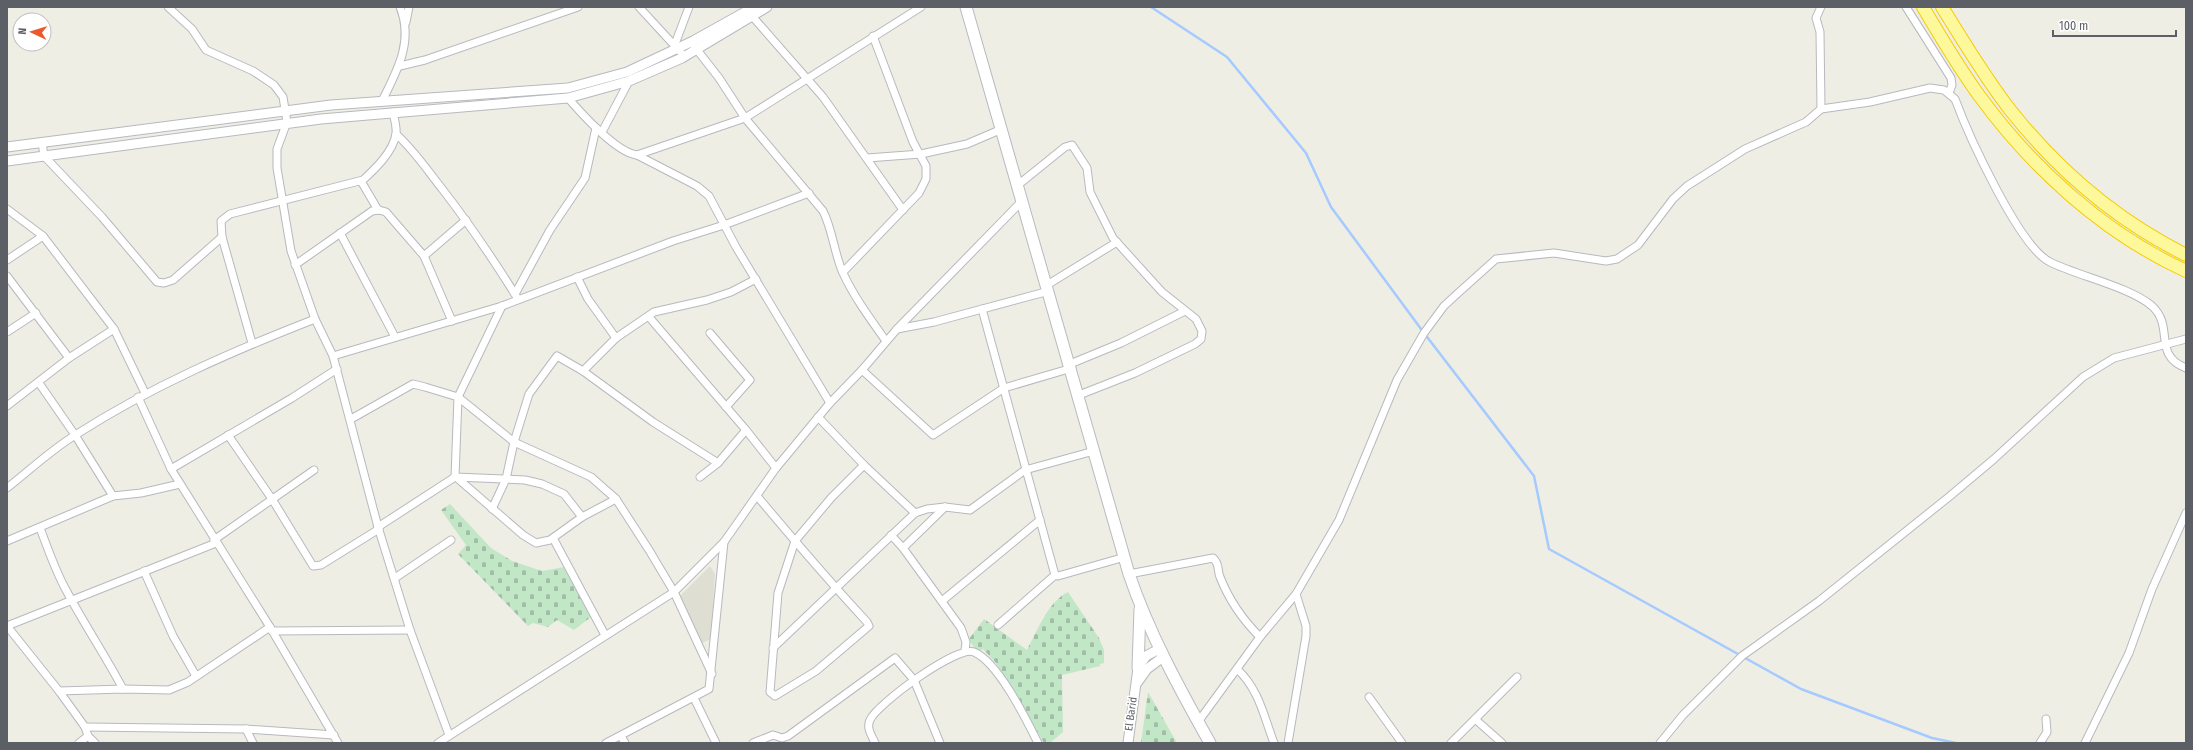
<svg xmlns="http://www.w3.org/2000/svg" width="2193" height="750" viewBox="0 0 2193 750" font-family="'Fira Sans Condensed',sans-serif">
  <defs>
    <pattern id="cemetery-stones" width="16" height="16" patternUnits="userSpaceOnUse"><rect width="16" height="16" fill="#c1e7c7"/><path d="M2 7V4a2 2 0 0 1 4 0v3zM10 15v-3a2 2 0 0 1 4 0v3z" fill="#a0bea5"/></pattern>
  </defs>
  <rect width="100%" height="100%" fill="#efeee5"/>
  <path fill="#dfded3" d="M 710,566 L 715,574 L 711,639 L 702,643 L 680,596 Z"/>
  <g fill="url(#cemetery-stones)">
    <path d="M 450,504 L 491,548 L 512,561 L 542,571 L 564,567 L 591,617 L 574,630 L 557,620 L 548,627 L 533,623 L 528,626 L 458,554 L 466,545 L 441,510 Z"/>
    <path d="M 1068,592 L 1099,638 L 1104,650 L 1104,663 L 1100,664 L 1100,666 L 1062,675 L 1063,732 L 1050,743 L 1044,743 L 996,663 L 983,649 L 977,653 L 969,639 L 984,619 L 1027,650 C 1037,631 1048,602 1068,592 Z"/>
    <path d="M 1148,692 L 1177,743 L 1141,743 Z"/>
  </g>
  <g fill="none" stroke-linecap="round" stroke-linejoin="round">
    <path stroke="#a5caff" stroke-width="2.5" d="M 1151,7 L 1227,57 L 1306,153 L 1331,207 L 1424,333 L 1534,476 L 1549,549 L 1801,689 L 1932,738 L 1956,743"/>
    <defs>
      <g id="minor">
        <path d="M 168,7 L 192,29 L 206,50 L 253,71 L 274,85 L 283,97 L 287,122 L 277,149 L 277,168 L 291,251 L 315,319 L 333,356 L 378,527 L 410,630 L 449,735"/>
        <path d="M 639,7 L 685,57"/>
        <path d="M 1906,7 L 1951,78 L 1952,85 L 1949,93"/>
        <path d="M 752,16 L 823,97 L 903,210"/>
        <path d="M 406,22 L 409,7"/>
        <path d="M 675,44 L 689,7"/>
        <path d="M 694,46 L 719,78 L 745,118 L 823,211 C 833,231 834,253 843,273 C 854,297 871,320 886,341"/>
        <path d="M 400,66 L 425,60 L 578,7"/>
        <path d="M 568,98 C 581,113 617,153 637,155 L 745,118 L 921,7"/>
        <path d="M 382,101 C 397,71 414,41 400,7"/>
        <path d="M 1821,109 L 1870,102 L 1930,88 L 1944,90 L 1955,99 C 1968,134 2019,247 2050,262 C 2078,276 2130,287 2152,306 C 2175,327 2152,355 2186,368"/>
        <path d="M 602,132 L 629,81"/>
        <path d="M 396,134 C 415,151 427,170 443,190 C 470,225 495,262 518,299"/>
        <path d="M 42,142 L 44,156 L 102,217 L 157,282 L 164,283 L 173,280 L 222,237"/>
        <path d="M 637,155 L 697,186 L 709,196 L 736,247 L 830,403"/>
        <path d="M 867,158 L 921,154 L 967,144 L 1002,129"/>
        <path d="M 361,181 L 378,210"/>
        <path d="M 1018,185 L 1065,147 L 1072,145 L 1087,168 L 1090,192 L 1113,238 L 1162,292 L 1196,319 L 1202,331 L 1201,339 L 1195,344 L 1135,373 L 1079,395"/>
        <path d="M 7,209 L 43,236 L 114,329 L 145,393"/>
        <path d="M 340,233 L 395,337"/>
        <path d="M 424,256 L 466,220"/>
        <path d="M 7,260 L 43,236"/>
        <path d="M 295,265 L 372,211 L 379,210 L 386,212 L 424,256 L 452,321"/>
        <path d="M 843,272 L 919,193 L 926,179 L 926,166 L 913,142 L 873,36"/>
        <path d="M 7,276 L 69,358"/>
        <path d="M 577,277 L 588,299 L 616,338"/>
        <path d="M 1047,285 L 1117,242"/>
        <path d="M 515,294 L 550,230 L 585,178 L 596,128"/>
        <path d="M 982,309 L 1055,575"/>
        <path d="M 649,317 L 746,430 L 776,468"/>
        <path d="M 897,329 L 934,322 L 1049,291"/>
        <path d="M 7,332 L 36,313"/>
        <path d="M 710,333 L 750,380 L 726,407"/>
        <path d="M 252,343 L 222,237 L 221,221 L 230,214 L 363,180 C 375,169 393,152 396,134 C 397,127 394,118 393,112"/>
        <path d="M 333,356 L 502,306 L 673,241 L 724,225 L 809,193"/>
        <path d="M 1070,364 L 1121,343 L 1185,311"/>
        <path d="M 862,370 L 933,435 L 1004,388 L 1072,368"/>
        <path d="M 583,371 L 616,338 L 654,312 L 707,300 L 731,292 L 756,279"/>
        <path d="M 39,383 L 75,435 L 113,496"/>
        <path d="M 138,397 L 171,469 L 270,627 L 338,743"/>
        <path d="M 7,406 L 69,358 L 114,329"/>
        <path d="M 818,417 L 864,465 L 915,513"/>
        <path d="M 351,419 L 413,384 L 425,387 L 458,397 L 514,442 L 591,477 L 616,499 L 649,550 L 674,592 L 712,674"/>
        <path d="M 228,435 L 272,499 L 313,566 L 321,565 L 379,529"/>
        <path d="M 171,469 L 292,398 L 337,369"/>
        <path d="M 455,477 L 458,397 L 502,306"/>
        <path d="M 456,477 L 523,535 L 536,543 L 550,540 L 582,517 L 616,499"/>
        <path d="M 700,477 L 718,463 L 746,430"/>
        <path d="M 7,488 C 30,470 52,449 77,434 C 152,386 233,351 315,319"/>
        <path d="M 757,496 C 793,539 829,581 867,622 L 869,626 L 816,671 L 775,696 L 770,692 L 778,593 L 795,541 L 831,498 L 864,465"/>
        <path d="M 945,507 L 903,548 L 961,628 L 966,642 L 965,651"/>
        <path d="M 492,509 L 506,479 L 514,442 L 529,394 L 557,356 L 583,371 L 653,422 L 718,463"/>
        <path d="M 378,527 L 455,477 L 525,480 L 542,484 L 564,494 L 582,517"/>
        <path d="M 40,528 C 48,549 55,570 66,590 C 84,624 105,655 123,689"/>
        <path d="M 891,535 L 903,548"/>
        <path d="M 553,538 L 605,635"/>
        <path d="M 214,540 L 314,470"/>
        <path d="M 7,541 L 113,496 L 141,493 L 180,484"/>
        <path d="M 144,571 L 173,636 L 196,676"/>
        <path d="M 1129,574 L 1213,558 C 1220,564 1217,570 1220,577 C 1229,600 1243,620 1260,637"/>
        <path d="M 395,578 L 451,540"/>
        <path d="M 942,601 L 1040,520"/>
        <path d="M 998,625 L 1055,575 L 1058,576 L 1125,557"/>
        <path d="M 7,626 L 216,543"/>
        <path d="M 7,626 L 59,691 L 85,727 L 88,736 L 95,743"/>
        <path d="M 272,631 L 410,630"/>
        <path d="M 773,648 L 915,513 L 927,509 L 945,507 L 970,510 L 1025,470 L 1094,451"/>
        <path d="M 1237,669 C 1259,689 1264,717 1274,743"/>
        <path d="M 59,691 L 123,689 L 169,690 L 188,682 L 270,627"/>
        <path d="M 1369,697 L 1402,743"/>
        <path d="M 694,698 L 716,743"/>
        <path d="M 1475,719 L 1502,743"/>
        <path d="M 1198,722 L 1260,637 L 1296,594"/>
        <path d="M 85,727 L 246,729 L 334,735"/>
        <path d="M 246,729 L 253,743"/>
        <path d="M 621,736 L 625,743"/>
        <path d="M 79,743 L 88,736"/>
        <path d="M 438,743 L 674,592 L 724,542 L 776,468 L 830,403 L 862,370 L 897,329 L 1023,200"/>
        <path d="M 606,743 L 709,689 L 724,542"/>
        <path d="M 753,743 L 773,735 L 782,738 L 788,736 L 895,658 L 914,680 L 940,743"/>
        <path d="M 875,743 C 872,736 866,728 870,720 C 877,704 957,645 974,652 C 998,662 1026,719 1038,743"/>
        <path d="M 1288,743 L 1306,636 L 1306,626 L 1296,594 L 1339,520 L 1397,380 L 1424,333 L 1444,306 L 1457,294 L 1496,259 L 1554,253 L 1606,261 L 1617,259 L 1638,245 L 1673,199 L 1687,186 L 1745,149 L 1806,122 L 1821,109 L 1820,32 L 1816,18 L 1821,7"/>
        <path d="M 1451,743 L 1517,677"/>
        <path d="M 1660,743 L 1683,715 L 1742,656 L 1819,601 L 1950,496 L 1994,459 L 2083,377 L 2114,358 L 2186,339"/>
        <path d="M 2040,743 L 2047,732 L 2046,719"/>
        <path d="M 2085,743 L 2129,653 L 2152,589 L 2186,513"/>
      </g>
      <g id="tertiary">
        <path d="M 7,147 L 331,105 L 568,88 L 627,72 L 693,41 L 754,7"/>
        <path d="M 7,161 L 321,119 L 568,98 L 629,81 L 682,58 L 767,7"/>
        <path d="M 1137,683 L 1147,669 L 1163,657"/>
        <path d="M 1128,743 L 1138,668 L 1146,656 L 1159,649"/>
      </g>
      <g id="secondary">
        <path d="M 966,7 L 1129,574 C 1149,633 1179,688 1210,743"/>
        <path d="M 1138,668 L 1140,609"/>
      </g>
      <g id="trunk">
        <path d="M 1923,7 C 1940,36 1958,66 1978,94 C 2031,167 2103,233 2186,271"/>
        <path d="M 1942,7 C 1964,42 1985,78 2011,111 C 2058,170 2118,221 2186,255"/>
      </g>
    </defs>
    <use href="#minor" stroke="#b7b9bf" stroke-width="9"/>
    <use href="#tertiary" stroke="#b7b9bf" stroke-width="11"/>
    <use href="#secondary" stroke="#b8bac1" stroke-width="13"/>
    <use href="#trunk" stroke="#f4cc00" stroke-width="14"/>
    <use href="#minor" stroke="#fff" stroke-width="7"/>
    <use href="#tertiary" stroke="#fff" stroke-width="9"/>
    <use href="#secondary" stroke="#fff" stroke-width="11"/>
    <use href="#trunk" stroke="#fef89c" stroke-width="12"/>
  </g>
  <g text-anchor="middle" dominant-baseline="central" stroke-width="3.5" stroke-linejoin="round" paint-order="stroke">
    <g font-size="11" fill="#5d5f66" stroke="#fff">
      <text transform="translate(1131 714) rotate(-82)">El Barid</text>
    </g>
  </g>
  <rect width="2193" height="750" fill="none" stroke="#5d5f66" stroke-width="16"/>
  <g transform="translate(32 32) rotate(274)"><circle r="19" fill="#ffffff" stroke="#bebfc2"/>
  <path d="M0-3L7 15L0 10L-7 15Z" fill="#eb5a2f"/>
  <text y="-6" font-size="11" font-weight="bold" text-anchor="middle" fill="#5d5f66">N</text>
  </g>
  <path d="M2053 30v6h123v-6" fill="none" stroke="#5d5f66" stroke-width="2"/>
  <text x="2059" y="30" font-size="12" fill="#5d5f66" stroke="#ffffff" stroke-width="3" paint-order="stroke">100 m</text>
</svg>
